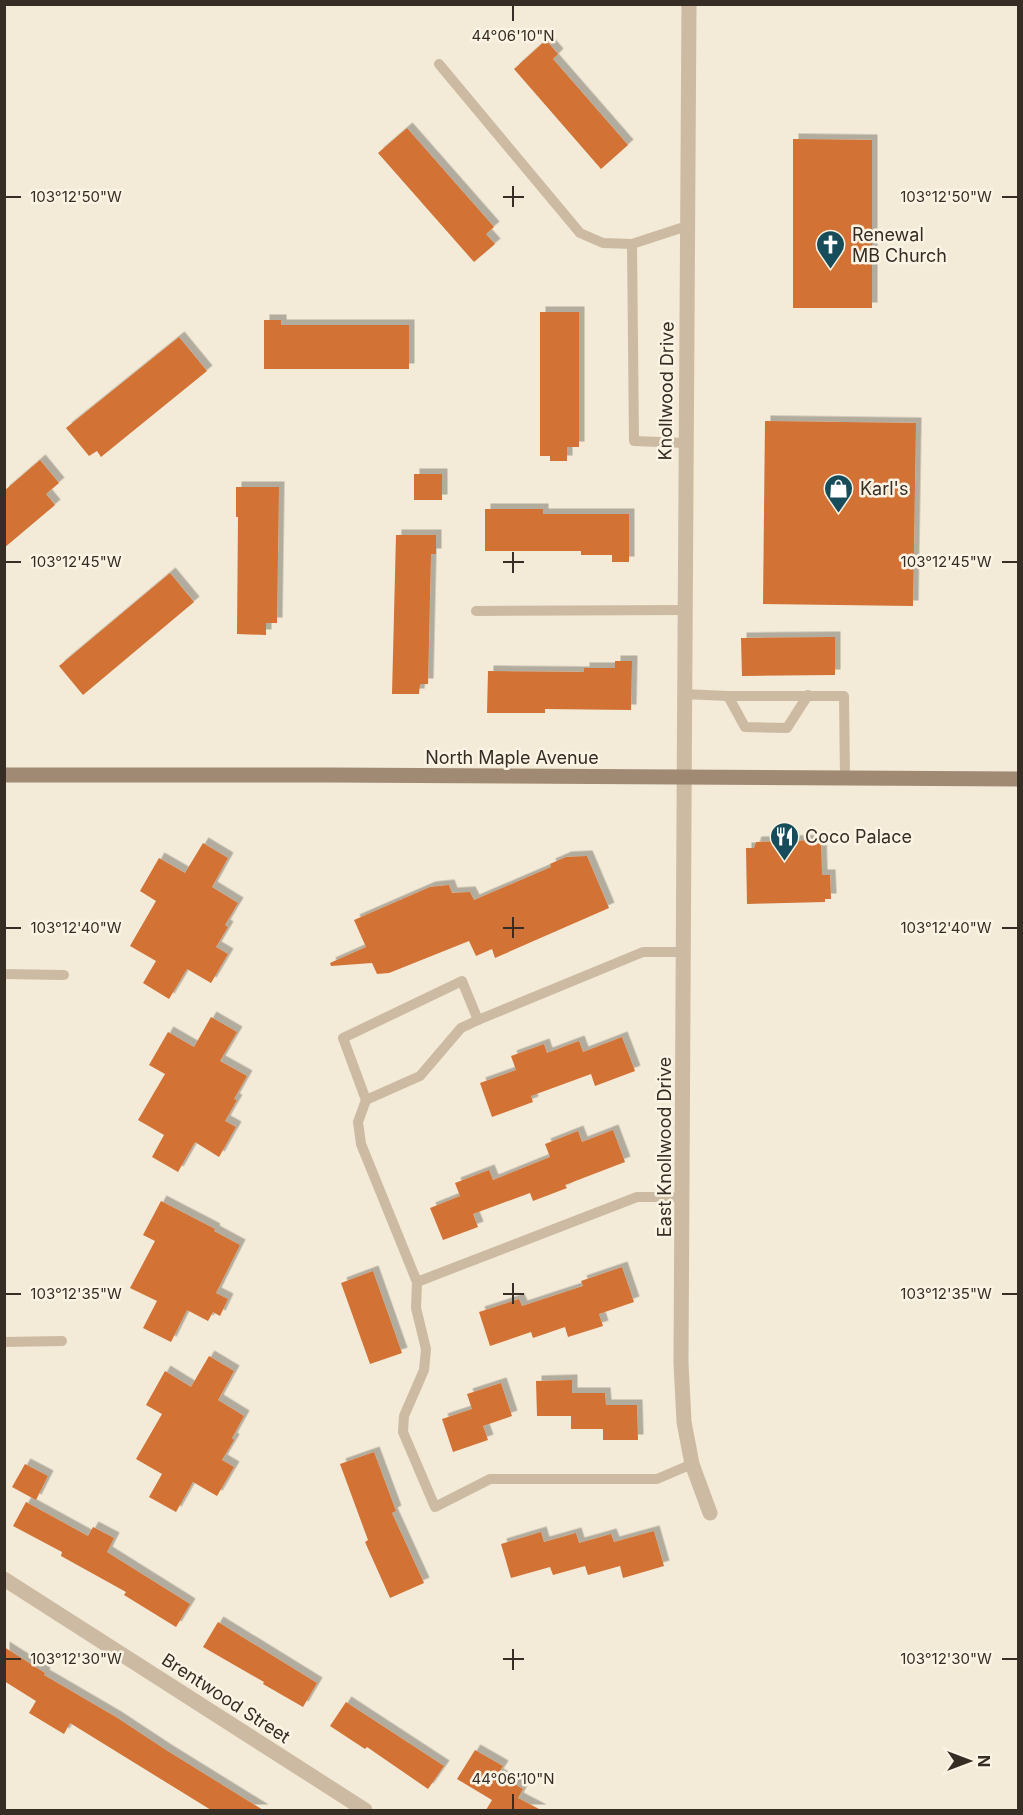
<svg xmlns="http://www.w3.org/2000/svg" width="1023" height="1815" viewBox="0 0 1023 1815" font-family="Inter,sans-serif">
  <defs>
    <filter id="shadow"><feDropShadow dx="5.5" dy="-5.5" stdDeviation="0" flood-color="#0004"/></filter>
  </defs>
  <rect width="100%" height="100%" fill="#f3ead7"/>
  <g fill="#d27236" filter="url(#shadow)">
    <path d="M 546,40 L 558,54 L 553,59 L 628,145 L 601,169 L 514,69 Z"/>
    <path d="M 407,128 L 494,227 L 486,234 L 495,244 L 474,262 L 378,153 Z"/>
    <path d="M 793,139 L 872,140 L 872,308 L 793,308 Z"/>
    <path d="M 540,312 L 579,312 L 579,447 L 567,447 L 567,461 L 550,461 L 550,456 L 540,456 Z"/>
    <path d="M 264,320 L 281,320 L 281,325 L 409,325 L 409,369 L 264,369 Z"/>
    <path d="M 179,337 L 207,371 L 101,457 L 97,451 L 89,456 L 66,428 Z"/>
    <path d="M 765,421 L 916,423 L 913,606 L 763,604 Z"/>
    <path d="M 40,460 L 59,483 L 46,494 L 55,505 L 4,548 L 4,491 Z"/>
    <rect x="414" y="474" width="28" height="26"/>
    <path d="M 236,487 L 279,487 L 277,623 L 266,623 L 266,635 L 237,634 L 238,517 L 236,517 Z"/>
    <path d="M 485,509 L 543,509 L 543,514 L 629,514 L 629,562 L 612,562 L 612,555 L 581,555 L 581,551 L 485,551 Z"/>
    <path d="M 396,535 L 436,535 L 436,554 L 431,554 L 428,684 L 420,684 L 419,694 L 392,694 Z"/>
    <path d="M 170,573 L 194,602 L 83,695 L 59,666 Z"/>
    <path d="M 835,637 L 835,675 L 742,676 L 741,638 Z"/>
    <path d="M 615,661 L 632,661 L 631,710 L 545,709 L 545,713 L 487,713 L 488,671 L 584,672 L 584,668 L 615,668 Z"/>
    <path d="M 821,840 L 822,875 L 830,875 L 831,899 L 825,899 L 825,902 L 747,904 L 746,848 L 754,848 L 756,842 Z"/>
    <path d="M 203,843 L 228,858 L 212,887 L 238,903 L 225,925 L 228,927 L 216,947 L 228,954 L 211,983 L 187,969 L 169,999 L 143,983 L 156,961 L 130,946 L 156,901 L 140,891 L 159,858 L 185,873 Z"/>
    <path d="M 587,856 L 609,908 L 495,958 L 492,949 L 476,956 L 469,941 L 389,973 L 377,974 L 372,963 L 331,966 L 330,963 L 366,947 L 354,920 L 430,887 L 449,885 L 452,893 L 470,892 L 474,900 L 551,867 L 550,864 L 566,857 Z"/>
    <path d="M 211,1017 L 237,1032 L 220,1061 L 247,1076 L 234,1099 L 237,1100 L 225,1121 L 236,1127 L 219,1157 L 195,1142 L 178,1172 L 152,1157 L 164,1135 L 138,1120 L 165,1074 L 149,1065 L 168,1032 L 194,1047 Z"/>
    <path d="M 622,1037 L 635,1071 L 595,1086 L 591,1074 L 531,1096 L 533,1102 L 492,1117 L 480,1083 L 516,1070 L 511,1056 L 544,1044 L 547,1053 L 579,1041 L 583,1052 Z"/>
    <path d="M 613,1130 L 625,1162 L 565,1185 L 567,1188 L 533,1201 L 530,1193 L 473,1214 L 478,1227 L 443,1240 L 430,1208 L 460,1196 L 455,1183 L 489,1170 L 493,1180 L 550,1157 L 545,1144 L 578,1131 L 582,1142 Z"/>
    <path d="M 161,1201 L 215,1229 L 214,1231 L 240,1245 L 216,1293 L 228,1299 L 220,1316 L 213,1312 L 208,1321 L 187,1310 L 171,1342 L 143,1328 L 157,1301 L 130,1288 L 155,1241 L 143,1235 Z"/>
    <path d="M 622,1267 L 634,1302 L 599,1314 L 603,1326 L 568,1337 L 565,1327 L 533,1338 L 531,1332 L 490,1346 L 479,1312 L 519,1299 L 522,1306 L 583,1286 L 581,1281 Z"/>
    <path d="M 373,1271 L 402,1353 L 370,1364 L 341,1283 Z"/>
    <path d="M 209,1356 L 234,1371 L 218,1400 L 244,1416 L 232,1438 L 234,1440 L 222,1460 L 234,1467 L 217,1496 L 193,1482 L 176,1512 L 149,1497 L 162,1474 L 136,1459 L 162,1414 L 146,1405 L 165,1371 L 191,1387 Z"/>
    <path d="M 572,1380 L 572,1393 L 605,1393 L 606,1405 L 637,1405 L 638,1440 L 603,1440 L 603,1429 L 571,1429 L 571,1416 L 537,1416 L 536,1381 Z"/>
    <path d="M 501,1383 L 512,1416 L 483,1426 L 488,1440 L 453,1452 L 442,1419 L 472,1409 L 467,1394 Z"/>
    <path d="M 374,1452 L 396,1511 L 392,1513 L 424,1583 L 390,1598 L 365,1542 L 368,1540 L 340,1464 Z"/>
    <path d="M 25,1464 L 48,1476 L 36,1500 L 12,1487 Z"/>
    <path d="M 26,1502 L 88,1536 L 93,1527 L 114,1538 L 107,1552 L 190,1604 L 176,1627 L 124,1595 L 126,1592 L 61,1556 L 62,1552 L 13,1526 Z"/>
    <path d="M 654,1531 L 664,1566 L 623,1578 L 620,1566 L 588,1575 L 585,1566 L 553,1575 L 550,1567 L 511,1578 L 501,1544 L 541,1532 L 544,1542 L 576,1533 L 579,1543 L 611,1534 L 614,1542 Z"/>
    <path d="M 218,1622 L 317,1683 L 303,1707 L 263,1684 L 264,1682 L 203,1647 Z"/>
    <path d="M 4,1647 L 45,1673 L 44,1675 L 116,1717 L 166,1750 L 263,1810 L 211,1810 L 70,1723 L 64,1734 L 29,1713 L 36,1701 L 4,1681 Z"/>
    <path d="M 346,1702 L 444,1766 L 428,1789 L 367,1747 L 365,1749 L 330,1726 Z"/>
    <path d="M 475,1750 L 503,1766 L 498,1774 L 523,1789 L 518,1798 L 541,1810 L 486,1810 L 492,1800 L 457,1779 Z"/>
  </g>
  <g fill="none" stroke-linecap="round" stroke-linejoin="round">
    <g stroke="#ccbba2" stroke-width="10">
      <path d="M 439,64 L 580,233 L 603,243 L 632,244 L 687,226"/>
      <path d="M 632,244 L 634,441 L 685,443"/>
      <path d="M 476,611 L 684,610"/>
      <path d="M 683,694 L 728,696 L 844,696 L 845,778"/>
      <path d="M 728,696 L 745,727 L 787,728 L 808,695"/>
      <path d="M 685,952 L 643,952 L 478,1020 L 461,1028 L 420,1076 L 366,1100 L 358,1122 L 361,1144 L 417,1282 L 416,1308 L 426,1349 L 424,1370 L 404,1416 L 403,1432 L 435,1507 L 490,1479 L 657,1479 L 692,1464"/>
      <path d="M 4,974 L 64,975"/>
      <path d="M 366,1100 L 343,1038 L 462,981 L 478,1020"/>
      <path d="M 417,1282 L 637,1197 L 683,1197"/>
      <path d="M 4,1342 L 62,1341"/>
    </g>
    <g stroke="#ccbba2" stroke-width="15">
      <path d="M 689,4 C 683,457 686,910 681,1363 L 684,1422 L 692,1464 L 710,1513"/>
      <path d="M 4,1579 L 365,1810"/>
    </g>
    <path stroke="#a08a73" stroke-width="15" d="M 4,775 L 331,775 L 1018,779"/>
  </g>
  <path fill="none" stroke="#362d25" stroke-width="2" d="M 513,6 L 513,21M 513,186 L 513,207M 6,197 L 21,197M 503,197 L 524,197M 1002,197 L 1017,197M 513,552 L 513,573M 6,562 L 21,562M 503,562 L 524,562M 1002,562 L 1017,562M 513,917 L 513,938M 6,928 L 21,928M 503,928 L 524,928M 1002,928 L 1017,928M 513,1283 L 513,1304M 6,1294 L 21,1294M 503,1294 L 524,1294M 1002,1294 L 1017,1294M 513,1649 L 513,1670M 6,1659 L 21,1659M 503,1659 L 524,1659M 1002,1659 L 1017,1659M 513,1794 L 513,1809"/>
  <defs>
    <symbol id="church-pin" viewBox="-11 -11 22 30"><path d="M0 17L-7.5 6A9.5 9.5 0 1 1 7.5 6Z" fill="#174d5b" stroke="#fbf3e3"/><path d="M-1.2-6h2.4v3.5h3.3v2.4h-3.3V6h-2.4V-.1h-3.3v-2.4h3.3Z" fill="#fff"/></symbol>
    <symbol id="shop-pin" viewBox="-11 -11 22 30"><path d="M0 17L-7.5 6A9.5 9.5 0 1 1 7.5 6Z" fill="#174d5b" stroke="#fbf3e3"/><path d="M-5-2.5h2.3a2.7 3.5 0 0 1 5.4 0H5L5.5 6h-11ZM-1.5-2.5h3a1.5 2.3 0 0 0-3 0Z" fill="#fff"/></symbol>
    <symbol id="restaurant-pin" viewBox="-11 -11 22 30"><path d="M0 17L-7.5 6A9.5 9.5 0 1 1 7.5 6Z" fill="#174d5b" stroke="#fbf3e3"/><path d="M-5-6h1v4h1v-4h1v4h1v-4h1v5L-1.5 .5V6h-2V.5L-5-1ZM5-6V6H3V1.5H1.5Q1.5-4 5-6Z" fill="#fff"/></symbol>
  </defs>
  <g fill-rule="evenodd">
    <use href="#church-pin" x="814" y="228" width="33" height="45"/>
    <use href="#shop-pin" x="822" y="472" width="33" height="45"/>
    <use href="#restaurant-pin" x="768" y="820" width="33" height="45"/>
  </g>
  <g text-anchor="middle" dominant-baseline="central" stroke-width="5" stroke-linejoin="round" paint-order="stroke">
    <g font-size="18" fill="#362d25" stroke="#fbf3e3" text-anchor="start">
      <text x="852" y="234">Renewal<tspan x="852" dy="21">MB Church</tspan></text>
      <text x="860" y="488">Karl's</text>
      <text x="805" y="836">Coco Palace</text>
    </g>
    <g font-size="18" fill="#362d25" stroke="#fbf3e3">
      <text transform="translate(666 391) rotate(-89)">Knollwood Drive</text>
      <text x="512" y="757">North Maple Avenue</text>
      <text transform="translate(664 1147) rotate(-90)">East Knollwood Drive</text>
      <text transform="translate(226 1698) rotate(33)">Brentwood Street</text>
    </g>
  </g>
  <g font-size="15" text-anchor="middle" fill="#362d25" stroke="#fbf3e3" stroke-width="5" stroke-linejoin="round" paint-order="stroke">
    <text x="513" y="41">44°06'10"N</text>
    <text x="946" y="202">103°12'50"W</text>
    <text x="76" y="202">103°12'50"W</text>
    <text x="76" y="567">103°12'45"W</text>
    <text x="946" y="567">103°12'45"W</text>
    <text x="76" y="933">103°12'40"W</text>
    <text x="946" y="933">103°12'40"W</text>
    <text x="946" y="1299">103°12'35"W</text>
    <text x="76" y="1299">103°12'35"W</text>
    <text x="946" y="1664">103°12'30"W</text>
    <text x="76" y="1664">103°12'30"W</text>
    <text x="513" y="1784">44°06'10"N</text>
  </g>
  <rect width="1023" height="1815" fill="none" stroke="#362d25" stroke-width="12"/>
  <g transform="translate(969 1761) rotate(90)" stroke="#fbf3e3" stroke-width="4.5" paint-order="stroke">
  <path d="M0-4.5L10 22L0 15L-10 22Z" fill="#362d25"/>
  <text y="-9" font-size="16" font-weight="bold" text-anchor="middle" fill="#362d25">N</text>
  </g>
</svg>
